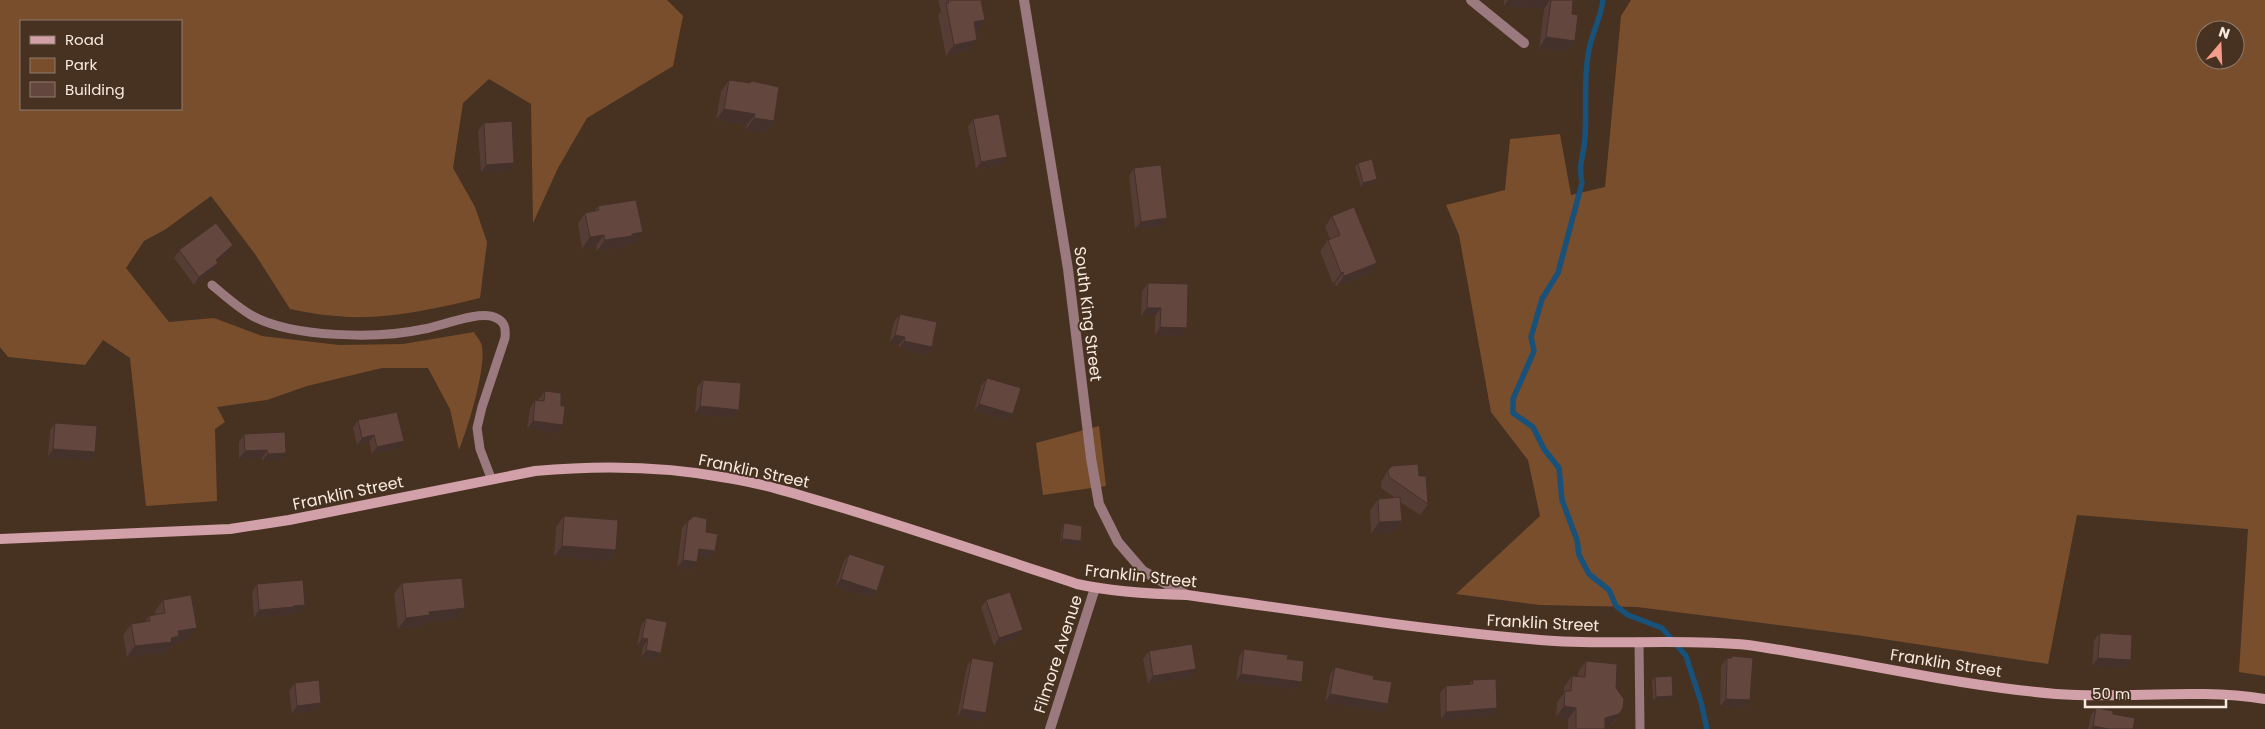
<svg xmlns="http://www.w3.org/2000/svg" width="2265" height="729" viewBox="0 0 2265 729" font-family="Poppins,sans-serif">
  <rect width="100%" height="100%" fill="#473120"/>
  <g fill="#794e2d" fill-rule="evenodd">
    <path d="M 0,0 L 667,0 L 683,16 L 673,66 L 587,118 L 558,168 L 533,223 L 531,104 L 489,79 L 463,103 L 453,168 L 475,207 L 487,242 L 480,298 C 434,309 384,321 336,316 C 320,315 305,312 290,309 L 255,254 L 211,196 L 166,229 L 144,241 L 126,268 L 169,322 L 214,318 L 262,336 L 339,345 L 403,344 L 474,332 C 476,336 481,341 482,346 C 486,370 468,427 459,450 L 450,409 L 428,368 L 382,368 L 307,386 L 267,400 L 217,407 L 225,422 L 215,429 L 217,501 L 146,506 L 130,358 L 103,340 L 85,365 L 8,357 L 0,347 ZM 21,21 L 181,21 L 181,109 L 21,109 Z"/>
    <path d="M 1631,0 L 2265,0 L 2265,676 L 2239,672 L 2248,529 L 2077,515 L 2048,664 L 1863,636 L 1637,607 L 1540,605 L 1456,594 L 1540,516 L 1528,460 L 1491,412 L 1459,235 L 1446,205 L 1505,190 L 1510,139 L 1560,134 L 1571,195 L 1605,187 L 1621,16 ZM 2205,30 L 2235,30 L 2235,60 L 2205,60 Z"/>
    <path d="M 1099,426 L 1106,486 L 1043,495 L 1036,443 Z"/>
  </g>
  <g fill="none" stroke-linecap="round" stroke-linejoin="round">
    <path stroke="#18517a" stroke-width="5.5" d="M 1603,0 C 1601,16 1594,29 1590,45 C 1583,75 1587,107 1585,138 C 1584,157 1578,161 1582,183 L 1558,273 L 1542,299 L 1531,337 L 1534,351 L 1513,399 L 1513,413 L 1533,427 L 1544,449 L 1559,468 L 1562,500 L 1577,540 L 1579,555 L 1589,574 L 1609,590 L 1616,606 L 1628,615 L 1662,628 L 1686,656 L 1701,702 L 1707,729"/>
    <g stroke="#9a7a7f" stroke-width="9">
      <path d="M 212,285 C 224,295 237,307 251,315 C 291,338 379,339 424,329 C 441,326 478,311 494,317 C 505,321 506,328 505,338 L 482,407 L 477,428 L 480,449 L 491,478"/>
      <path d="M 1639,642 L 1640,729"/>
    </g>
    <g stroke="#9a7a7f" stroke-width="10">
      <path d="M 1024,0 L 1068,269 L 1091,458 L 1099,504 L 1118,542 L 1143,571 L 1187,595"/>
      <path d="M 1471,0 L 1524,43"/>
      <path d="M 1050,729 L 1095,588"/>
    </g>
    <path stroke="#d2a0a8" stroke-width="10" d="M 0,539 L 230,529 L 289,520 L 535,471 C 600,465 665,466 728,478 C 771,485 812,499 853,511 C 928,534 1002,559 1077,584 C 1113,592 1149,594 1187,595 C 1304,611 1422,630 1540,640 C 1609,646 1679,638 1748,645 C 1851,660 1953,685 2056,694 C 2126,699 2196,688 2265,699"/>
  </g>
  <g fill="#553c35">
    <path d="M 938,0 L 981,0 L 977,31 L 975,32 L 969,51 L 946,56 L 938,15 L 941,11 Z"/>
    <path d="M 1504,0 L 1573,0 L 1572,14 L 1575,41 L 1567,51 L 1539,48 L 1544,9 L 1504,6 Z"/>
    <path d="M 729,80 L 774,121 L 766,133 L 746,130 L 747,125 L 716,120 L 721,91 Z"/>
    <path d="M 973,119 L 1001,165 L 976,169 L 968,127 Z"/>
    <path d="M 484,123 L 509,171 L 481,173 L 478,131 Z"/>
    <path d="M 1358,163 L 1377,179 L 1374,183 L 1361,187 L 1355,167 Z"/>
    <path d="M 1134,168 L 1167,218 L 1162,226 L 1135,229 L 1129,176 Z"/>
    <path d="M 598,206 L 635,243 L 626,245 L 624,247 L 597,251 L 596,246 L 582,249 L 578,224 L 585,213 L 595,211 Z"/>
    <path d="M 1332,216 L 1377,263 L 1369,274 L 1336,287 L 1335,284 L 1333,284 L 1320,251 L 1328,240 L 1330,239 L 1325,227 Z"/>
    <path d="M 179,250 L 227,253 L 217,262 L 213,271 L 194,285 L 174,258 Z"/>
    <path d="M 1148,283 L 1181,336 L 1155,335 L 1155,316 L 1141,316 L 1142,291 Z"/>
    <path d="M 900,314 L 926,355 L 899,348 L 899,345 L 889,343 L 894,322 Z"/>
    <path d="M 987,378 L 1008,421 L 974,411 L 981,386 Z"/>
    <path d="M 703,380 L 733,418 L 695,414 L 697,387 Z"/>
    <path d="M 545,391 L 558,433 L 527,429 L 530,408 L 535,400 L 539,401 L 539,399 Z"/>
    <path d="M 358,420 L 399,448 L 372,454 L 369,442 L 357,445 L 353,428 Z"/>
    <path d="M 55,423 L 95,452 L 90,460 L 48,457 L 50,430 Z"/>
    <path d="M 244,434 L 286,453 L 280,461 L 262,461 L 262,458 L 239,459 L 239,442 Z"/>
    <path d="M 1388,470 L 1419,476 L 1428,504 L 1420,515 L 1400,502 L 1402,521 L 1394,532 L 1371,534 L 1370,510 L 1378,499 L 1395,498 L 1381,488 L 1381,482 Z"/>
    <path d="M 564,516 L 616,550 L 608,561 L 554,557 L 556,527 Z"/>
    <path d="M 688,521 L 706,532 L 715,551 L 710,559 L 698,557 L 697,562 L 691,570 L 677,568 L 682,528 Z"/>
    <path d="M 1064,523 L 1081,541 L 1078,545 L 1060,543 L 1062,527 Z"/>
    <path d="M 849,554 L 877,591 L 872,598 L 835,587 L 844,561 Z"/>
    <path d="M 402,583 L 465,608 L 457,619 L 424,623 L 422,626 L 398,629 L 394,594 Z"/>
    <path d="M 257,584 L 300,613 L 290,613 L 288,615 L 254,618 L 252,592 Z"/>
    <path d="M 163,600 L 189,639 L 176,642 L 171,648 L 167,649 L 164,653 L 127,657 L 123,635 L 131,624 L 145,622 L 149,616 L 156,615 L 155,611 Z"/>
    <path d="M 986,600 L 1018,637 L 994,646 L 981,608 Z"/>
    <path d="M 646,618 L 661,653 L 655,661 L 641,658 L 643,647 L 637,646 L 641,626 Z"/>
    <path d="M 2100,633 L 2131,660 L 2125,668 L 2092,666 L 2094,640 Z"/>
    <path d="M 1244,649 L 1287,659 L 1296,689 L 1236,682 L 1239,657 Z"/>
    <path d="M 1149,651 L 1190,677 L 1148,684 L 1143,659 Z"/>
    <path d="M 1732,656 L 1750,700 L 1744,708 L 1720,706 L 1721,666 L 1727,658 L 1730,658 Z"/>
    <path d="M 972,658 L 986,713 L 980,721 L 957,717 L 967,666 Z"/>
    <path d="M 1586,661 L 1616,688 L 1616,720 L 1611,726 L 1605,727 L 1605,729 L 1568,729 L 1568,719 L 1556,717 L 1557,702 L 1564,693 L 1564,687 L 1572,676 L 1578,676 L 1578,672 Z"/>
    <path d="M 1335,667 L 1388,704 L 1383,712 L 1325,702 L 1330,675 Z"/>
    <path d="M 1655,677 L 1670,700 L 1653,701 L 1652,680 Z"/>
    <path d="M 1472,680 L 1497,708 L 1492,716 L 1441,720 L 1440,693 L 1446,686 L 1469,685 Z"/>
    <path d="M 295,683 L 321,703 L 316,711 L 292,714 L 289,691 Z"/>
    <path d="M 2096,708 L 2113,714 L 2133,729 L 2088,729 L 2091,715 Z"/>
  </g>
  <g fill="#45312b">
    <path d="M 1508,0 L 1550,0 L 1544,9 L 1504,6 Z"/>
    <path d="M 985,20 L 977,31 L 966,34 L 974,22 Z"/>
    <path d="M 1546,37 L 1575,41 L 1567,51 L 1539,48 Z"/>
    <path d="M 977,40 L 969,51 L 946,56 L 954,45 Z"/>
    <path d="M 724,109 L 755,114 L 747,125 L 716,120 Z"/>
    <path d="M 754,118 L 774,121 L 766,133 L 746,130 Z"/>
    <path d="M 1007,157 L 1001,165 L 976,169 L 981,162 Z"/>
    <path d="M 514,163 L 509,171 L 481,173 L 486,165 Z"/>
    <path d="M 1377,179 L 1374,183 L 1361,187 L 1363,183 Z"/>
    <path d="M 1167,218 L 1162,226 L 1135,229 L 1141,222 Z"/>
    <path d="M 643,232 L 635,243 L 626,245 L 624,247 L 597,251 L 605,240 Z"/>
    <path d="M 604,235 L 596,246 L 582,249 L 590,237 Z"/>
    <path d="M 233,245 L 227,253 L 211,268 L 216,260 Z"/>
    <path d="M 218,263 L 213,271 L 194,285 L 199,277 Z"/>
    <path d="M 1377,263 L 1369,274 L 1336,287 L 1344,276 Z"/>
    <path d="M 1343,272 L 1335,284 L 1333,284 L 1341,273 Z"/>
    <path d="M 1147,308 L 1161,308 L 1155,316 L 1141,316 Z"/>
    <path d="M 1160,327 L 1187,328 L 1181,336 L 1155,335 Z"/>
    <path d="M 895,335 L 905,337 L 899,345 L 889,343 Z"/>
    <path d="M 904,341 L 932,347 L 926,355 L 899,348 Z"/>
    <path d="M 979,404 L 1013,414 L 1008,421 L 974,411 Z"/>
    <path d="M 700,406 L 739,410 L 733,418 L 695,414 Z"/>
    <path d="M 533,421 L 563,425 L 558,433 L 527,429 Z"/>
    <path d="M 374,435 L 369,442 L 357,445 L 362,438 Z"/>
    <path d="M 404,441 L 399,448 L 372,454 L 377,447 Z"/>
    <path d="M 53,449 L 95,452 L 90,460 L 48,457 Z"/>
    <path d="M 267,450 L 262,458 L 239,459 L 245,451 Z"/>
    <path d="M 286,453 L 280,461 L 262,461 L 268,454 Z"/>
    <path d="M 1402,521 L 1394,532 L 1371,534 L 1379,522 Z"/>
    <path d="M 1062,539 L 1081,541 L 1078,545 L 1060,543 Z"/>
    <path d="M 562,546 L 616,550 L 608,561 L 554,557 Z"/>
    <path d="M 699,549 L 715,551 L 710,559 L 693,556 Z"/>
    <path d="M 683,560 L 697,562 L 691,570 L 677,568 Z"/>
    <path d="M 841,579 L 877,591 L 872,598 L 835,587 Z"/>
    <path d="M 305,605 L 300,613 L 290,613 L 288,615 L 254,618 L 259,610 Z"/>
    <path d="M 465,608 L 457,619 L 424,623 L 422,626 L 398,629 L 406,618 L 429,612 Z"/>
    <path d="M 197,628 L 189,639 L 176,642 L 171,648 L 167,649 L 164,653 L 127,657 L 135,646 L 171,638 L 178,631 Z"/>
    <path d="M 1023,630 L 1018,637 L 994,646 L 999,638 Z"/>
    <path d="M 642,638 L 648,639 L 643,647 L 637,646 Z"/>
    <path d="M 646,650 L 661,653 L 655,661 L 641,658 Z"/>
    <path d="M 2098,658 L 2131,660 L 2125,668 L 2092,666 Z"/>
    <path d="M 1196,669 L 1190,677 L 1148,684 L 1153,676 Z"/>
    <path d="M 1241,674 L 1302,682 L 1296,689 L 1236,682 Z"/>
    <path d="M 1330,694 L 1388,704 L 1383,712 L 1325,702 Z"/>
    <path d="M 1673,696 L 1670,700 L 1653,701 L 1656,697 Z"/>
    <path d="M 1726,699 L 1750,700 L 1744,708 L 1720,706 Z"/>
    <path d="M 321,703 L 316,711 L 292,714 L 297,706 Z"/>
    <path d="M 1564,706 L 1576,708 L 1568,719 L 1556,717 Z"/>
    <path d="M 1497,708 L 1492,716 L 1441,720 L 1446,712 Z"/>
    <path d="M 1623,708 L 1611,726 L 1597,729 L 1605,718 Z"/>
    <path d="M 962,709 L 986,713 L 980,721 L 957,717 Z"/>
    <path d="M 2093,726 L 2109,729 L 2091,729 Z"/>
  </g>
  <g fill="#63463e" stroke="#45312b">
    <path d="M 948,0 L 981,0 L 985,20 L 974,22 L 977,40 L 954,45 L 946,3 L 949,3 Z"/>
    <path d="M 1551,0 L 1573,0 L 1572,14 L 1578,15 L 1575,41 L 1546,37 Z"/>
    <path d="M 729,80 L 750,83 L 752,81 L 779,87 L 774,121 L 754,118 L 755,114 L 724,109 Z"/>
    <path d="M 999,114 L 1007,157 L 981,162 L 973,119 Z"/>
    <path d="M 512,121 L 514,163 L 486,165 L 484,123 Z"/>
    <path d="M 1372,159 L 1377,179 L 1363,183 L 1358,163 Z"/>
    <path d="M 1161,165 L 1167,218 L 1141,222 L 1134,168 Z"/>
    <path d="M 636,200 L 643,232 L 632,234 L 632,236 L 605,240 L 604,235 L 590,237 L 585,213 L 599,210 L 598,206 Z"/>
    <path d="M 1354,207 L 1377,263 L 1344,276 L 1343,272 L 1341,273 L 1328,240 L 1340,235 L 1332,216 Z"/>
    <path d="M 216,223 L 233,245 L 216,260 L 218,263 L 199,277 L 179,250 Z"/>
    <path d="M 1148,283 L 1188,284 L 1187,328 L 1160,327 L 1161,308 L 1147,308 Z"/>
    <path d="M 900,314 L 937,322 L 932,347 L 904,341 L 905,337 L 895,335 Z"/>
    <path d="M 987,378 L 1021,388 L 1013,414 L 979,404 Z"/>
    <path d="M 703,380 L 741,383 L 739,410 L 700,406 Z"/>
    <path d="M 545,391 L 561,393 L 561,406 L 565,406 L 563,425 L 533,421 L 535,400 L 544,401 Z"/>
    <path d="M 397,412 L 404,441 L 377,447 L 374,435 L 362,438 L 358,420 Z"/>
    <path d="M 55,423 L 97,426 L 95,452 L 53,449 Z"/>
    <path d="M 285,432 L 286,453 L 268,454 L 267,450 L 245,451 L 244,434 Z"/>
    <path d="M 1418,464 L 1419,476 L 1426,476 L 1428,504 L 1389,477 L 1388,470 L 1392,466 Z"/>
    <path d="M 1400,497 L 1402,521 L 1379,522 L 1378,499 Z"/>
    <path d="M 564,516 L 618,520 L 616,550 L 562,546 Z"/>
    <path d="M 694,516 L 707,519 L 706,532 L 718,534 L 715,551 L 699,549 L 697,562 L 683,560 L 688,521 Z"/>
    <path d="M 1064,523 L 1082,526 L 1081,541 L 1062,539 Z"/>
    <path d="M 849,554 L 885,566 L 877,591 L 841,579 Z"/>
    <path d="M 462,578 L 465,608 L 429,612 L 430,615 L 406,618 L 402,583 Z"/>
    <path d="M 303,580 L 305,605 L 293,606 L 294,607 L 259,610 L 257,584 Z"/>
    <path d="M 1010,592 L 1023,630 L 999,638 L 986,600 Z"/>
    <path d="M 191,595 L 197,628 L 178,631 L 179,636 L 171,638 L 172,642 L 135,646 L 131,624 L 150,621 L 149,616 L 165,613 L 163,600 Z"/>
    <path d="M 646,618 L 667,622 L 661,653 L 646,650 L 648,639 L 642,638 Z"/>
    <path d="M 2100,633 L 2132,635 L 2131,660 L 2098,658 Z"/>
    <path d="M 1192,644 L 1196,669 L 1153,676 L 1149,651 Z"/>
    <path d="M 1244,649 L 1288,655 L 1287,659 L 1304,661 L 1302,682 L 1241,674 Z"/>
    <path d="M 1732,656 L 1753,658 L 1750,700 L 1726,699 L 1727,658 L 1732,658 Z"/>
    <path d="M 972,658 L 994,662 L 986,713 L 962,709 Z"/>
    <path d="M 1586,661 L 1617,664 L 1616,688 L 1624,699 L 1623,708 L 1619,714 L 1605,718 L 1605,729 L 1576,729 L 1576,708 L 1564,706 L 1565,691 L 1571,691 L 1572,676 L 1585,677 Z"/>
    <path d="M 1335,667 L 1374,676 L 1373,679 L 1392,682 L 1388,704 L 1330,694 Z"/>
    <path d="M 1672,676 L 1673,696 L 1656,697 L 1655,677 Z"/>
    <path d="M 1496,679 L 1497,708 L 1446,712 L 1446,686 L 1473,684 L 1472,680 Z"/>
    <path d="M 319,680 L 321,703 L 297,706 L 295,683 Z"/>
    <path d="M 2096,708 L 2113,711 L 2113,714 L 2135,718 L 2133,729 L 2109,729 L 2093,726 Z"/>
  </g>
  <g text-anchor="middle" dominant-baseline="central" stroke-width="4" stroke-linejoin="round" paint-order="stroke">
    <g font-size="16" fill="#f8eadf" stroke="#473120">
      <text transform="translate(1088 314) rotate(83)">South King Street</text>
      <text transform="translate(754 471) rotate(12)">Franklin Street</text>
      <text transform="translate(348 493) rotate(-12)">Franklin Street</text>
      <text transform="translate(1141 576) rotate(6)">Franklin Street</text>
      <text transform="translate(1543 623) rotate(3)">Franklin Street</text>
      <text transform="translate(1058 654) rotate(-72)">Filmore Avenue</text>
      <text transform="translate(1946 663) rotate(9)">Franklin Street</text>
    </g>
  </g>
  <rect x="20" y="20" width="162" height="90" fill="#473120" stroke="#8e7b6c"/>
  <rect x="30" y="36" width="25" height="8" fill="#d2a0a8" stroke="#8e7b6c"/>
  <text x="65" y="45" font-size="15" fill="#f8eadf">Road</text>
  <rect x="30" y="58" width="25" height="15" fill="#794e2d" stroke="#8e7b6c"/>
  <text x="65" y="70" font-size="15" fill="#f8eadf">Park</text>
  <rect x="30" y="82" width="25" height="15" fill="#63463e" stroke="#8e7b6c"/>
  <text x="65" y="95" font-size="15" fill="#f8eadf">Building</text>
  <g transform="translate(2220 45) rotate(19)"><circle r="24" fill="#473120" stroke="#8e7b6c"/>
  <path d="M0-4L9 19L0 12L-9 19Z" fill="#f49d8a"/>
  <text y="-8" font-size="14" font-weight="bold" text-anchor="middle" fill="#f8eadf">N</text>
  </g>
  <path d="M2085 699v8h141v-8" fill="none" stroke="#f8eadf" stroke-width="2.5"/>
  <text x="2092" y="699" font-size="15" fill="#f8eadf" stroke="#473120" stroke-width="4" paint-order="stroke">50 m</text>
</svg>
